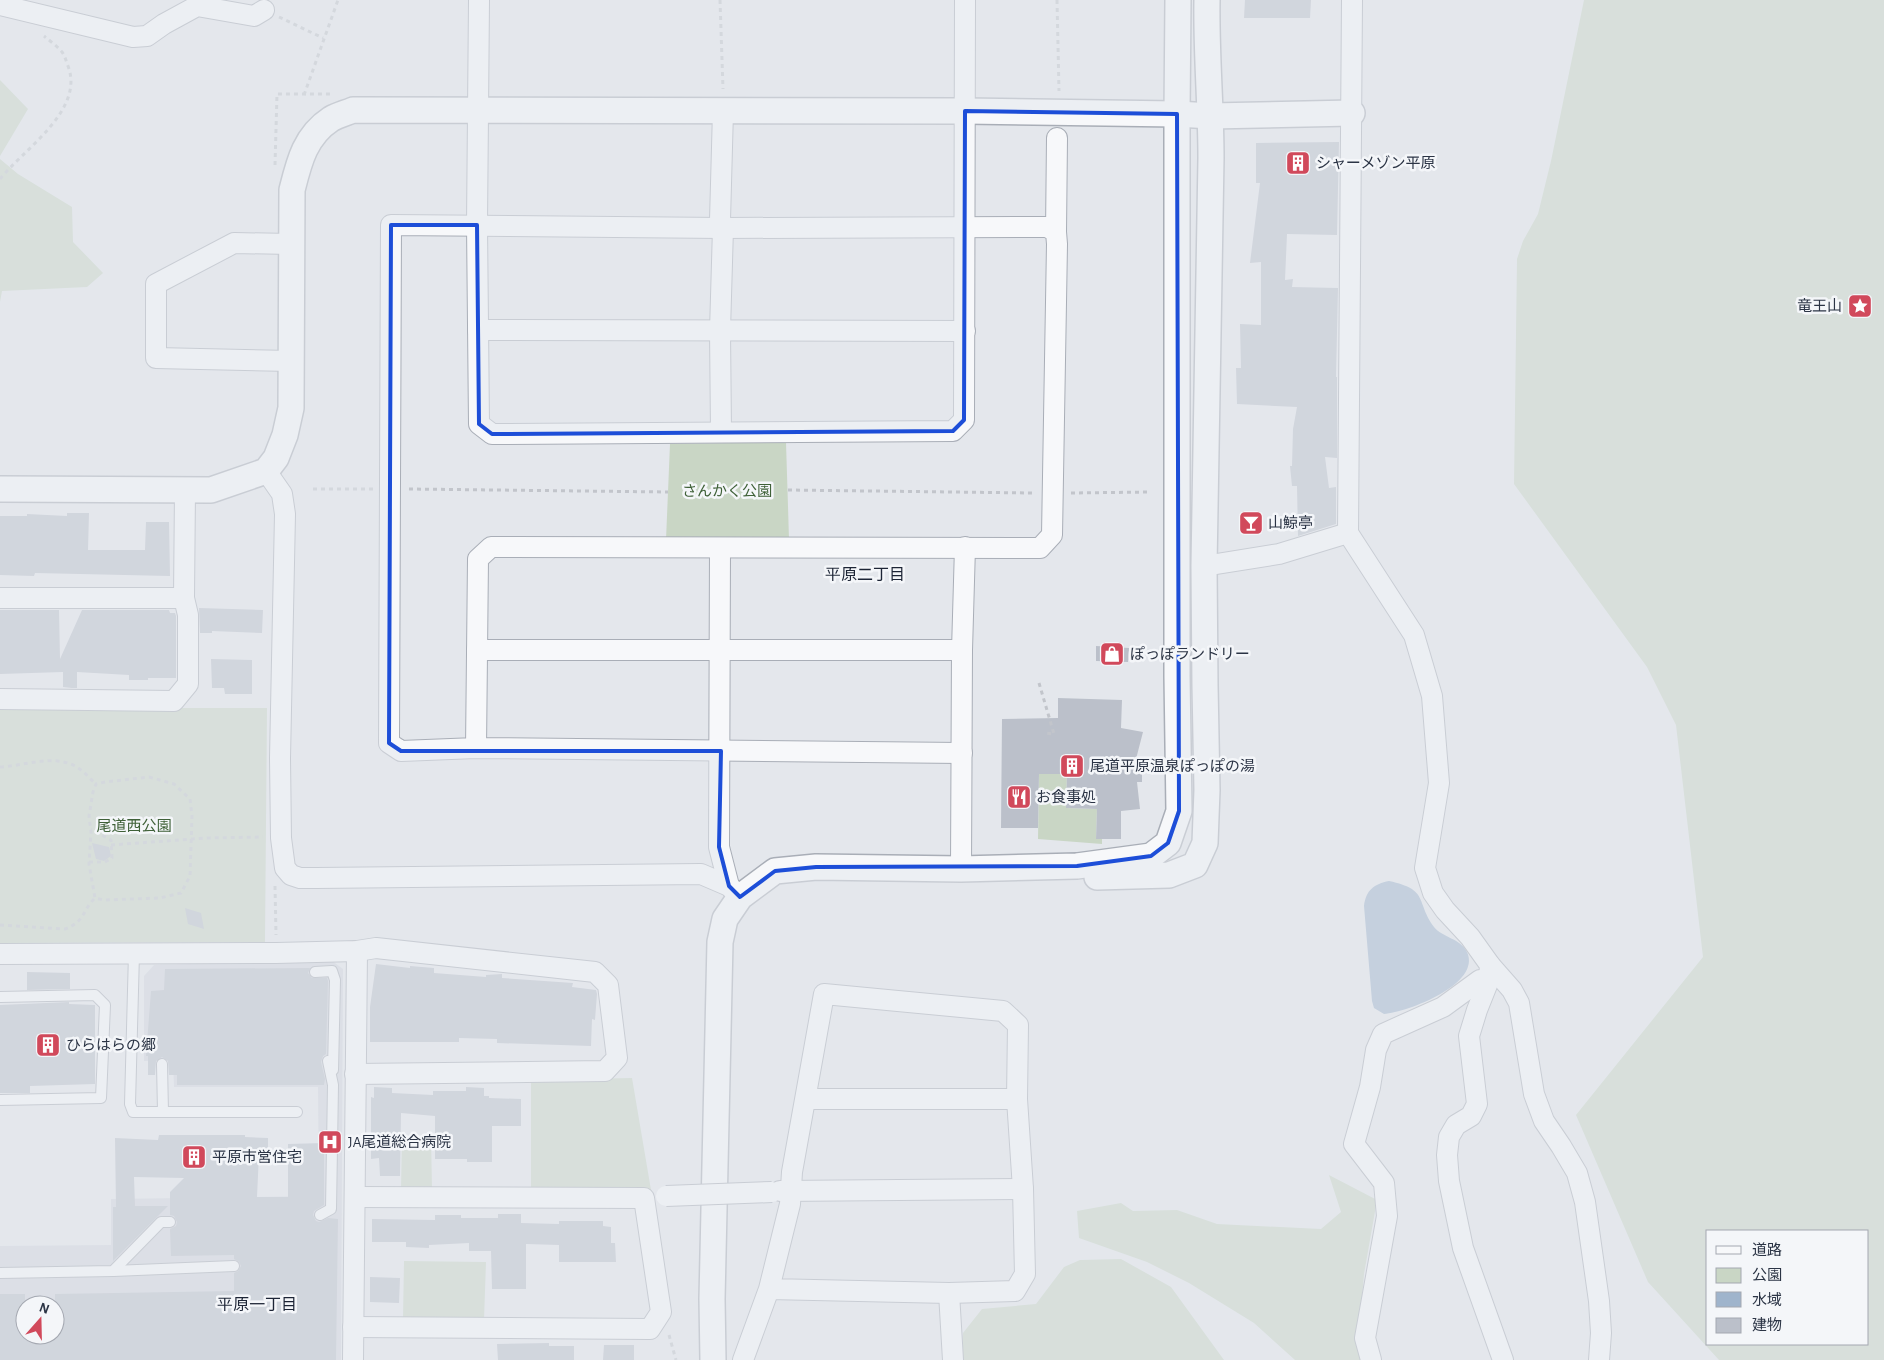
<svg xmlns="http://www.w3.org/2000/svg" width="1884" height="1360" viewBox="0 0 1884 1360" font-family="'Alegreya Sans','Noto Sans JP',sans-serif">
  <rect width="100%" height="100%" fill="#e4e7ec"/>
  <path fill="#d2d6de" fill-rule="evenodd" d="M 331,960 L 343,969 L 341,1360 L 0,1360 L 0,1246 L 111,1245 L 111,1199 L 319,1196 L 318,1087 L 174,1087 L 173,1060 L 144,1061 L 144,976 L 154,965 ZM 25,1305 L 55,1305 L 55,1335 L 25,1335 Z"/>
  <g fill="#c9d6c5" fill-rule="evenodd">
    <path d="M 1584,0 L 1884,0 L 1884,1360 L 1719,1360 L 1648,1282 L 1576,1115 L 1703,957 L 1676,725 L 1647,667 L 1514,484 L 1517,259 L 1523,241 L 1538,214 L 1551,161 ZM 1708,1231 L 1868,1231 L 1868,1344 L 1708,1344 Z"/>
    <path d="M 0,80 L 28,109 L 0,156 Z"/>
    <path d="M 0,159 L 18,174 L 72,207 L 73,242 L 103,273 L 87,287 L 2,291 L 0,302 Z"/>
    <path d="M 786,442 L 789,539 L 666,540 L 670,444 Z"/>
    <path d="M 0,708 L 267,708 L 265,942 L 0,943 Z"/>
    <path d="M 1039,774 L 1067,774 L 1066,808 L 1097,809 L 1096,839 L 1102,839 L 1102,844 L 1038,839 Z"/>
    <path d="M 632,1078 L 651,1190 L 531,1190 L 531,1080 Z"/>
    <path d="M 402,1136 L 431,1136 L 432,1190 L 401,1190 Z"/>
    <path d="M 1329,1175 L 1377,1200 L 1364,1274 L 1359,1336 L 1366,1360 L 1295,1360 L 1254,1323 L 1189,1283 L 1147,1262 L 1079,1238 L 1077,1211 L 1121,1203 L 1133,1211 L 1177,1210 L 1217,1224 L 1321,1229 L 1341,1212 Z"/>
    <path d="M 1121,1259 L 1171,1287 L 1224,1360 L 962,1360 L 963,1333 L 982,1309 L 1036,1304 L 1064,1267 L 1080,1260 Z"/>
    <path d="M 404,1261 L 486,1262 L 484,1320 L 403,1319 Z"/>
  </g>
  <path fill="#9fb4cc" d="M 1389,881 C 1430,890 1415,901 1434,927 C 1443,938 1460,938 1467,952 C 1482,984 1408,1012 1384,1014 L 1374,1008 L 1372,1001 L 1364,906 C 1366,890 1374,884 1389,881 Z"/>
  <g fill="#bbc0ca">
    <path d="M 1245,0 L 1311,0 L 1310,18 L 1244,18 Z"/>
    <path d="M 1339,142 L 1337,235 L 1287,234 L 1285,280 L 1293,279 L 1292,287 L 1338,288 L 1336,377 L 1337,377 L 1337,458 L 1325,457 L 1329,488 L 1336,487 L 1336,524 L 1298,536 L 1297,486 L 1292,486 L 1290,466 L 1292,466 L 1293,429 L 1297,407 L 1237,404 L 1236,368 L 1241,368 L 1240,324 L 1261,325 L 1261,262 L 1250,263 L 1260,183 L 1256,183 L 1256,143 Z"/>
    <path d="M 67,513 L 89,513 L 88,550 L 145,550 L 146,522 L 169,522 L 170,576 L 35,573 L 34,576 L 0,575 L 0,516 L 27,516 L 27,514 L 67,516 Z"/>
    <path d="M 199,608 L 263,610 L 262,633 L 212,631 L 212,633 L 200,633 Z"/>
    <path d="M 0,610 L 59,610 L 60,659 L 82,610 L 169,610 L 170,613 L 175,613 L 176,616 L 176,678 L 148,678 L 148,680 L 129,680 L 129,675 L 77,672 L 77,688 L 72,688 L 63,687 L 63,672 L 0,674 Z"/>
    <path d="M 1096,646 L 1129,648 L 1128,662 L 1096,661 Z"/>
    <path d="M 211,659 L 252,660 L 252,694 L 225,694 L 224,688 L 212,688 Z"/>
    <path d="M 1058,698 L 1122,700 L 1121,728 L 1143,732 L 1136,759 L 1142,759 L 1142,782 L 1137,782 L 1140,809 L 1121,811 L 1121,839 L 1096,839 L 1097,809 L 1066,808 L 1067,774 L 1039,774 L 1038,828 L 1001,828 L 1002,719 L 1058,718 Z"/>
    <path d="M 92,843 L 109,847 L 111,856 L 104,861 L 96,859 Z"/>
    <path d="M 185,908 L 201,913 L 204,929 L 188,924 Z"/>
    <path d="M 376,964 L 410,968 L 410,966 L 434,968 L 434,973 L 486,977 L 486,975 L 502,974 L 502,978 L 573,983 L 572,987 L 596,990 L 597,994 L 595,1020 L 592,1019 L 591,1046 L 497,1043 L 497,1039 L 459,1038 L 459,1042 L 370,1042 L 370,1007 Z"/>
    <path d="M 310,968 L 308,973 L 312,978 L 327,978 L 328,981 L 326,1054 L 323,1056 L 321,1062 L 325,1079 L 324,1085 L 177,1085 L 177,1075 L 169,1075 L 168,1061 L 162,1057 L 156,1061 L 155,1075 L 148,1075 L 148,1056 L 146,1056 L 151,991 L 164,990 L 165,969 Z"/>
    <path d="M 27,972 L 70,973 L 70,989 L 27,990 Z"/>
    <path d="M 69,1002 L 69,1004 L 95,1005 L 95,1084 L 30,1086 L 30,1093 L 0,1093 L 0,1005 Z"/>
    <path d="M 374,1087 L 392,1088 L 392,1093 L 433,1095 L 433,1091 L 466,1091 L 466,1087 L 484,1088 L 484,1096 L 489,1096 L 489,1098 L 521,1099 L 521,1126 L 492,1126 L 492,1162 L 467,1162 L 467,1159 L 435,1159 L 435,1116 L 401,1113 L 400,1176 L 380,1176 L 379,1158 L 371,1159 L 371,1097 L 374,1098 Z"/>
    <path d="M 159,1135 L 245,1135 L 245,1137 L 268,1138 L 268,1154 L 259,1154 L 257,1197 L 288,1197 L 288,1144 L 324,1143 L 324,1205 L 314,1211 L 313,1215 L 316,1221 L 319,1222 L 328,1218 L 338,1219 L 336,1360 L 0,1360 L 0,1294 L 25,1294 L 25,1335 L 55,1335 L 55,1294 L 234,1291 L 234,1273 L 238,1271 L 241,1266 L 239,1262 L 234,1259 L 234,1255 L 171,1256 L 170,1229 L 176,1226 L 177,1222 L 174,1216 L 170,1215 L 170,1192 L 184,1178 L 134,1177 L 135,1206 L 168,1206 L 113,1261 L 113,1207 L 116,1207 L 115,1138 L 158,1140 Z"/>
    <path d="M 498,1214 L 521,1214 L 521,1223 L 559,1224 L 559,1221 L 603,1221 L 603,1226 L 611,1227 L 611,1243 L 615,1243 L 616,1262 L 559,1262 L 559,1245 L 526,1244 L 526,1289 L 492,1289 L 491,1251 L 469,1251 L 469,1243 L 429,1245 L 429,1248 L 406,1247 L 406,1242 L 372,1242 L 372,1219 L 435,1220 L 435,1215 L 461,1215 L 461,1218 L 498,1218 Z"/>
    <path d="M 370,1277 L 400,1278 L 399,1303 L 370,1302 Z"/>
    <path d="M 549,1343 L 549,1346 L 574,1346 L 574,1360 L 498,1360 L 497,1344 Z"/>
    <path d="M 604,1345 L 634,1345 L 634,1360 L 603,1360 Z"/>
  </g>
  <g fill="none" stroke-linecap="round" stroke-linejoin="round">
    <defs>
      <g id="service">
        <path d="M 134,953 L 130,1104 L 133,1112 L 297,1112"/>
        <path d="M 315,972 L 332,971 L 335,980 L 333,1070"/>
        <path d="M 0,997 L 95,995 L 105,1005 L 101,1098 L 0,1100"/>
        <path d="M 162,1064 L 163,1112"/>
        <path d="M 320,1215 L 331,1209 L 333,1085 L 328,1061"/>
        <path d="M 113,1271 L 234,1266"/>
        <path d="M 0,1273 L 113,1271 L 161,1222 L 170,1222"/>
      </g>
      <g id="minor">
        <path d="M 479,0 L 477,225 L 479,424 L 492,434 L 953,431 L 964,420 L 965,0"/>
        <path d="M 0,5 L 133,37 L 147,36 L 164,24 L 197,6 L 254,16 L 264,10"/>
        <path d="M 1056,232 L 1057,138"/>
        <path d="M 291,244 L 234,243 L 156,284 L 156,358 L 292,361"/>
        <path d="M 478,330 L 965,331"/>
        <path d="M 721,432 L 720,331 L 723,228 L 720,220 L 723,111"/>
        <path d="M 266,471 L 282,494 L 285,514 L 280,758 L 281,838 L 285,868 L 291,875 L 300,878 L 316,878 L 701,874 L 729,886 L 740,897"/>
        <path d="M 1348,533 L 1414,635 L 1432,696 L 1439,783 L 1425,868 L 1433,893 L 1445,910 L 1470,937 L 1490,965 L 1489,980 L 1477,1010 L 1469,1036 L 1477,1104 L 1471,1116 L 1456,1125 L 1449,1137 L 1447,1155 L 1449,1181 L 1463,1248 L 1503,1360"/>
        <path d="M 720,548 L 719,847 L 729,886"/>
        <path d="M 1204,566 L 1279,554 L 1348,533 L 1352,0"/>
        <path d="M 0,598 L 184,598"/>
        <path d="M 477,650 L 962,650"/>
        <path d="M 0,699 L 174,701 L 188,684 L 188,615 L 184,598 L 185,490"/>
        <path d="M 476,748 L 478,559 L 491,547 L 1040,548 L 1052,535 L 1057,244 L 1056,232 L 1047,227 L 723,228 L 391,225 L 389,743 L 401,751 L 476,748 L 962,753"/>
        <path d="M 961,869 L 962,650 L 965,547"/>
        <path d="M 0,954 L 276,953 L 357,951 L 376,948 L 595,972 L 608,985 L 617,1058 L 605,1071 L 355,1074"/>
        <path d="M 1490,965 L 1512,990 L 1519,1003 L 1534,1094 L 1544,1121 L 1561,1146 L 1577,1173 L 1585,1202 L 1599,1301 L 1601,1333 L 1599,1360"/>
        <path d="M 806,1099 L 1017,1099"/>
        <path d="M 780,1191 L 1023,1189"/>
        <path d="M 949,1293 L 953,1360"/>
        <path d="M 353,1327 L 650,1329 L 661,1312 L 644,1198 L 355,1197"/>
        <path d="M 353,1360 L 357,951"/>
        <path d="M 743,1360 L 769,1289 L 790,1204 L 792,1172 L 824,994 L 1003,1011 L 1018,1025 L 1017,1099 L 1023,1189 L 1025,1274 L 1015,1291 L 949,1293 L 769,1289"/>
        <path d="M 1371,1360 L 1365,1338 L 1387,1216 L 1384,1183 L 1354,1144 L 1370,1087 L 1376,1050 L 1383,1034 L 1443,1007 L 1480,980 L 1489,980"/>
      </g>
      <g id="tertiary">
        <path d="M 0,489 L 211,490 L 266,471 L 276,458 L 285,435 L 291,408 L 292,190 C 299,162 305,136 331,119 C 338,115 346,113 353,110 L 965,111 L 1177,114 L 1211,116 L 1352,113"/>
        <path d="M 1097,877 L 1169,875 L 1195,865 L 1205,843 L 1207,790 L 1205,685 L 1204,566 L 1211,158 C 1211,105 1206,53 1207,0"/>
        <path d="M 713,1360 L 712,1299 L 720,942 L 725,919 L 740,897 L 775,871 L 816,867 L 961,869 L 1077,866 L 1151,856 L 1168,843 L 1179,811 L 1177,676 L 1177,114 L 1178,0"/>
      </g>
    </defs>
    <use href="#service" stroke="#a9aeb7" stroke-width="12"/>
    <use href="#minor" stroke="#a9aeb7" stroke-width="22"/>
    <use href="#tertiary" stroke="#a9aeb7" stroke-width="28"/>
    <g stroke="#c2c5cb" stroke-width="3" stroke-dasharray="4 4" stroke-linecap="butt">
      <path d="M 720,0 L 723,89"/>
      <path d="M 1057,0 L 1059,91"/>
      <path d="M 279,17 L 323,38"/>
      <path d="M 304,95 L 338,0"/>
      <path d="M 275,165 L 277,94 L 332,94"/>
      <path d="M 0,179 C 24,149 85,110 68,66 C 66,61 65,56 62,52 C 57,46 50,41 44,36"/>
      <path d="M 313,489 L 373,489"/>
      <path d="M 409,489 L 668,492"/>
      <path d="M 788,490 L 1034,493"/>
      <path d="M 1071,493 L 1151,492"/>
      <path d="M 1039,683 L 1054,734 L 1044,733"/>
      <path d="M 0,767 C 24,766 52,754 75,766 C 83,770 90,779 96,784"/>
      <path d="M 149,777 L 174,784 L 190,799 L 192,816 L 190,876 L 181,893 L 160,898 L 104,900 L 95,898 L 89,864 L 91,832 L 89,816 L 93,792 L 96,784 L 105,782 Z"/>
      <path d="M 111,845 L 206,838 L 263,837"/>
      <path d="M 89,862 L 105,862 L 112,858 L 111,840 L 91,829"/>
      <path d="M 275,886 L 276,935"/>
      <path d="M 0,925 L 65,929 C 86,921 82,910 95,898"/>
      <path d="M 669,1335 L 676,1360"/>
    </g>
    <use href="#service" stroke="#f7f8fa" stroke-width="10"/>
    <use href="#minor" stroke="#f7f8fa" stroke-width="20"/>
    <use href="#tertiary" stroke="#f7f8fa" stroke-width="25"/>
    <defs>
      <path id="minor-bridge" d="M 666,1196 L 772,1192"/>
    </defs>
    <use href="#minor-bridge" stroke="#a9aeb7" stroke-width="22" stroke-linecap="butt"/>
    <use href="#minor-bridge" stroke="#f7f8fa" stroke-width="20"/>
  </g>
  <path d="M0 0H1884V1360H0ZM 965,111 L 1177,114 L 1179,811 L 1168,843 L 1151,856 L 1077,866 L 816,867 L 775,871 L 740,897 L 729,886 L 719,847 L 721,751 L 401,751 L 389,743 L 391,225 L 477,225 L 479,424 L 492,434 L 953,431 L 964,420 Z" fill="#e4e7ec" fill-opacity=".55" fill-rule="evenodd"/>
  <path fill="none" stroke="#1d4ed8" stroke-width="4" stroke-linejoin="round" d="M 965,111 L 1177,114 L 1179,811 L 1168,843 L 1151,856 L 1077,866 L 816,867 L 775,871 L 740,897 L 729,886 L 719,847 L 721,751 L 401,751 L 389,743 L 391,225 L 477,225 L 479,424 L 492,434 L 953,431 L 964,420 Z"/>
  <defs>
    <symbol id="building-square" viewBox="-11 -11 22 22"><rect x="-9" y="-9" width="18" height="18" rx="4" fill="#d1495b" stroke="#f4f6f9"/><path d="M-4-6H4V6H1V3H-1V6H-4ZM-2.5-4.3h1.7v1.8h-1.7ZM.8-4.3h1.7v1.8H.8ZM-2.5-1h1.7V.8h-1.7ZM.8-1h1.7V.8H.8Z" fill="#fff"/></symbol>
    <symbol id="sight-square" viewBox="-11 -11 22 22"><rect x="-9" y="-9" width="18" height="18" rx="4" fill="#d1495b" stroke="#f4f6f9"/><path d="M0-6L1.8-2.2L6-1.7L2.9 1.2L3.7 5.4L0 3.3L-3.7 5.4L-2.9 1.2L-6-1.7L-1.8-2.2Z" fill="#fff"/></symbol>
    <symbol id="bar-square" viewBox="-11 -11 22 22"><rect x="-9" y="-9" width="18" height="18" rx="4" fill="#d1495b" stroke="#f4f6f9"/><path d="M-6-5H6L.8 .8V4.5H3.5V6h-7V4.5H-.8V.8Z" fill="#fff"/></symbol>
    <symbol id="shop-square" viewBox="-11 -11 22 22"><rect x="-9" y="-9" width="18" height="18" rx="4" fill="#d1495b" stroke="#f4f6f9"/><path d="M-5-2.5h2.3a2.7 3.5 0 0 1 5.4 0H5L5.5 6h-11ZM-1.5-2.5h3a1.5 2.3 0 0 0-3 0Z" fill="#fff"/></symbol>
    <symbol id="restaurant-square" viewBox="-11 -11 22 22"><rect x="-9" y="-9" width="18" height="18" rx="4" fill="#d1495b" stroke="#f4f6f9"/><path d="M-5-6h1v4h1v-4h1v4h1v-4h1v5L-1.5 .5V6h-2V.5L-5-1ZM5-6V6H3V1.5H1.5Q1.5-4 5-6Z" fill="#fff"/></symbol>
    <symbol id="hospital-square" viewBox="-11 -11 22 22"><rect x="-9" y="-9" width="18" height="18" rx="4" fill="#d1495b" stroke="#f4f6f9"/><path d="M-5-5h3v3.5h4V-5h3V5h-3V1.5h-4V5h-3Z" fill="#fff"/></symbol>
  </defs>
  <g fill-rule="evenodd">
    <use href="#building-square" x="1284" y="149" width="28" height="28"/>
    <use href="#sight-square" x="1846" y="292" width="28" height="28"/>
    <use href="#bar-square" x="1237" y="509" width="28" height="28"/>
    <use href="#shop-square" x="1098" y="640" width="28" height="28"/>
    <use href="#building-square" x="1058" y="752" width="28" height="28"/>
    <use href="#restaurant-square" x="1005" y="783" width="28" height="28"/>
    <use href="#building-square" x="34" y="1031" width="28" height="28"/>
    <use href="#hospital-square" x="316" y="1128" width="28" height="28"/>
    <use href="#building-square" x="180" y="1143" width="28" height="28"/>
  </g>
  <g text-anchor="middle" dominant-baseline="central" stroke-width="5" stroke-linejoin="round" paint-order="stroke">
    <g font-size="15" fill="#2b3445" stroke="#f4f6f9" text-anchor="start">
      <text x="1316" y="163">シャーメゾン平原</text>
      <text x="1842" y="306" text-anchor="end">竜王山</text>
      <text x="1268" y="523">山鯨亭</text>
      <text x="1130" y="654">ぽっぽランドリー</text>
      <text x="1090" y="766">尾道平原温泉ぽっぽの湯</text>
      <text x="1036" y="797">お食事処</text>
      <text x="66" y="1045">ひらはらの郷</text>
      <text x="348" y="1142">JA尾道総合病院</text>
      <text x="212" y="1157">平原市営住宅</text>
    </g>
    <g font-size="15" fill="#3f6138" stroke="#f4f6f9">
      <text x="727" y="491">さんかく公園</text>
      <text x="134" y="826">尾道西公園</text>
    </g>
    <g font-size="16" fill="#1d2536" stroke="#f4f6f9">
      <text x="865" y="575">平原二丁目</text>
      <text x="257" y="1305">平原一丁目</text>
    </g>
  </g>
  <rect x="1706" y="1230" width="162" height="115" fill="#f4f6f9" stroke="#a4a8b1"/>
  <rect x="1716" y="1246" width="25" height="8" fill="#f7f8fa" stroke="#a4a8b1"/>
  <text x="1752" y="1255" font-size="15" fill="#2b3445">道路</text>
  <rect x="1716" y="1268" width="25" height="15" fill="#c9d6c5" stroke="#a4a8b1"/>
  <text x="1752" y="1280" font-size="15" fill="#2b3445">公園</text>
  <rect x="1716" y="1292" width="25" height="15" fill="#9fb4cc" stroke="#a4a8b1"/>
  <text x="1752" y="1305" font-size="15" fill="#2b3445">水域</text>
  <rect x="1716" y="1318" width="25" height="15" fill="#bbc0ca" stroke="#a4a8b1"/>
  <text x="1752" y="1330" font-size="15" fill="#2b3445">建物</text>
  <g transform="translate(40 1320) rotate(20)"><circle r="24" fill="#f4f6f9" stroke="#a4a8b1"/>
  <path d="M0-4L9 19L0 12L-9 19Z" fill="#d1495b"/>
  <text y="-8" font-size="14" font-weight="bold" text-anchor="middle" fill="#2b3445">N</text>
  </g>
</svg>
